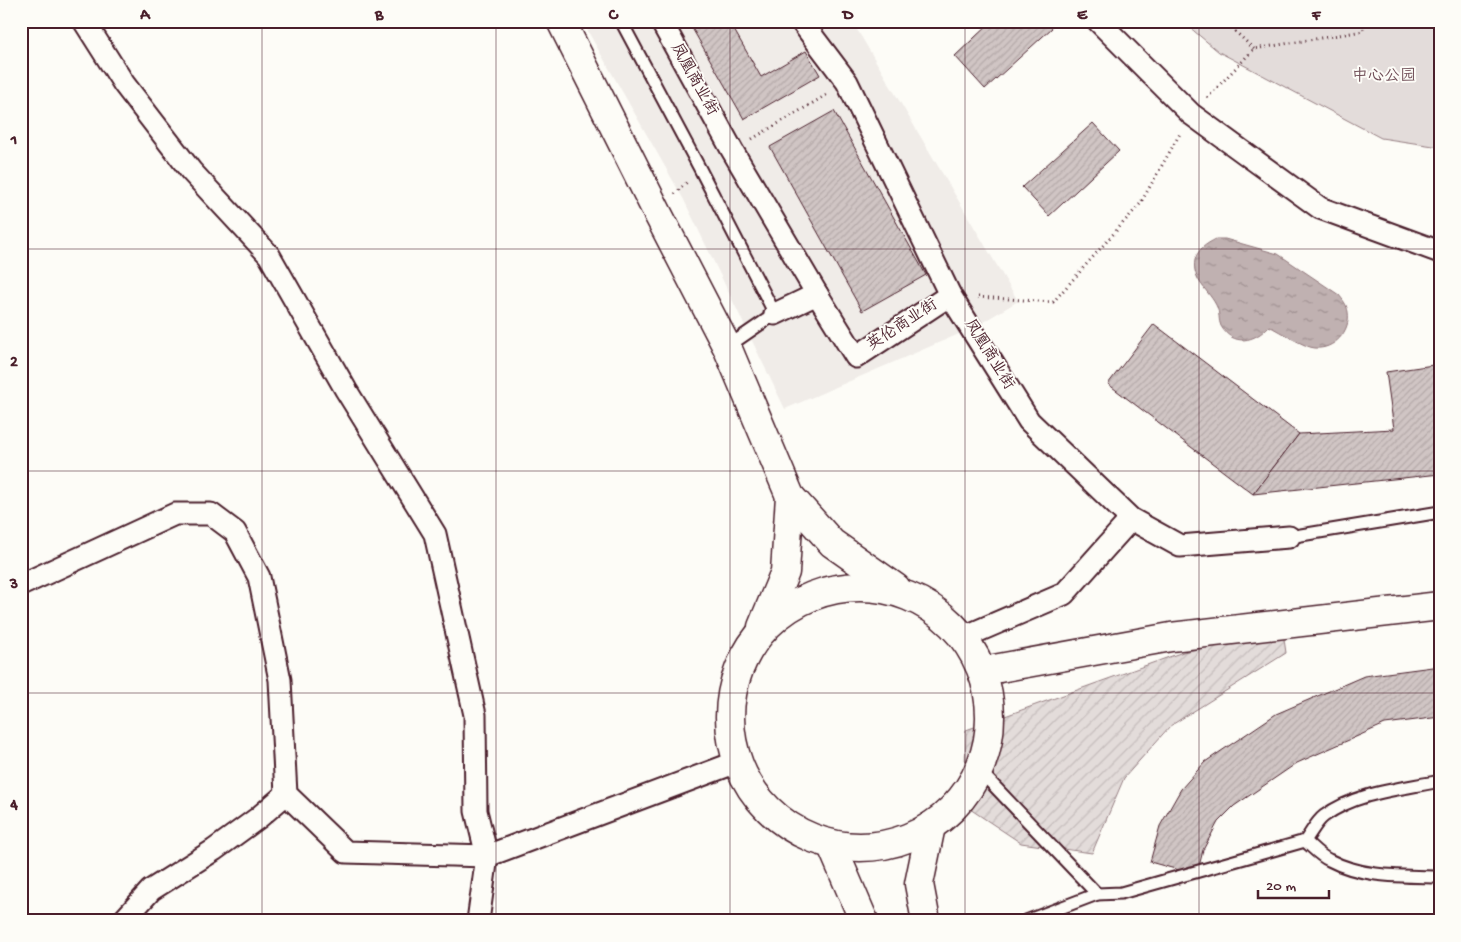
<svg xmlns="http://www.w3.org/2000/svg" width="1461" height="942" viewBox="0 0 1461 942" font-family="'Gochi Hand','LXGW WenKai TC',sans-serif">
  <defs>
    <pattern id="garden-furrows" width="10" height="10" patternUnits="userSpaceOnUse" patternTransform="scale(1.25)"><rect width="10" height="10" fill="#e3dcda"/><path d="M-1 1l2-2M0 10L10 0M9 11l2-2" fill="none" stroke="#c4bcbb"/></pattern>
    <pattern id="water-ripples" width="26" height="14" patternUnits="userSpaceOnUse" patternTransform="scale(1.25)"><rect width="26" height="14" fill="#c0b1b1"/><path d="M2 4q2-2 4 0t4 0M15 11q2-2 4 0t4 0" fill="none" stroke="#9e8f90"/></pattern>
    <pattern id="building-hatch" width="6" height="6" patternUnits="userSpaceOnUse" patternTransform="scale(1.25)"><rect width="6" height="6" fill="#d0c5c4"/><path d="M-1 1l2-2M0 6l6-6M5 7l2-2" fill="none" stroke="#b4a9a9"/></pattern>
  </defs>
  <rect width="100%" height="100%" fill="#fdfcf7"/>
  <filter id="ink" filterUnits="userSpaceOnUse"><feTurbulence type="fractalNoise" baseFrequency=".02" numOctaves="2"/><feDisplacementMap in="SourceGraphic" scale="10" xChannelSelector="R" yChannelSelector="G"/><feConvolveMatrix kernelMatrix="1 2 1 2 8 2 1 2 1" color-interpolation-filters="sRGB"/></filter>
  <g filter="url(#ink)">
    <path fill="#f0ece8" d="M 582,21 L 852,21 L 1018,301 L 973,328 L 785,409 L 684,200 Z"/>
    <path fill="#e3dcda" stroke="#967e82" d="M 1182,21 L 1440,21 L 1440,147 L 1381,138 L 1219,52 Z"/>
    <path fill="url(#garden-furrows)" stroke="#967e82" d="M 1283,632 L 1286,653 L 1170,726 L 1124,778 L 1092,853 L 1021,843 L 964,805 L 966,730 L 1183,652 Z"/>
    <path fill="url(#water-ripples)" stroke="#91777b" d="M 1216,239 L 1225,239 L 1278,254 L 1339,295 C 1343,300 1347,305 1348,312 C 1351,331 1334,350 1315,348 C 1306,348 1279,331 1269,326 C 1255,342 1233,347 1221,326 C 1218,320 1220,313 1217,307 C 1210,291 1191,280 1195,260 C 1198,249 1206,244 1216,239 Z"/>
    <g fill="url(#building-hatch)" stroke="#4a1f2b">
      <path d="M 688,21 L 729,21 L 761,77 L 806,51 L 820,75 L 744,119 Z"/>
      <path d="M 992,21 L 1046,21 L 1052,28 L 985,89 L 955,56 Z"/>
      <path d="M 834,111 L 926,275 L 862,311 L 770,147 Z"/>
      <path d="M 1093,123 L 1119,151 L 1049,216 L 1022,187 Z"/>
      <path d="M 1154,324 L 1299,434 L 1253,494 L 1108,384 Z"/>
      <path d="M 1440,364 L 1440,474 L 1253,494 L 1299,434 L 1394,429 L 1386,372 Z"/>
      <path d="M 1440,666 L 1440,717 L 1385,724 L 1297,763 L 1234,806 L 1218,822 L 1203,850 L 1197,875 L 1150,862 L 1160,826 L 1181,789 L 1205,762 L 1276,714 L 1364,676 Z"/>
    </g>
    <g fill="none" stroke-linecap="round" stroke-linejoin="round">
      <defs>
        <g id="lane">
          <path d="M 621,21 L 700,169 L 775,314 L 727,347"/>
          <path d="M 1289,537 L 1440,512"/>
          <path d="M 979,770 L 1097,894 L 1121,893 L 1305,841 C 1311,833 1316,822 1324,816 C 1357,792 1401,789 1440,781"/>
          <path d="M 1305,841 C 1312,847 1320,856 1329,860 C 1363,878 1402,876 1440,877"/>
          <path d="M 1026,921 L 1097,894"/>
        </g>
        <g id="street">
          <path d="M 84,21 L 124,84 L 191,171 L 269,255 L 346,390 L 435,534 L 475,715 L 476,811 L 487,856 L 478,921"/>
          <path d="M 661,21 L 732,150 L 817,294"/>
          <path d="M 801,21 L 847,82 L 950,295 L 1029,421 L 1131,519 L 1180,546 L 1289,537"/>
          <path d="M 1098,21 L 1191,114 L 1320,208 L 1440,252"/>
          <path d="M 775,314 L 817,294 L 856,357 L 950,295"/>
          <path d="M 21,585 L 175,514 L 211,514 L 235,532 L 259,577 L 280,680 L 286,794 L 346,852 L 487,856 L 737,762"/>
          <path d="M 964,637 L 1064,594 L 1131,519"/>
          <path d="M 123,921 L 151,890 L 214,850 L 258,818 L 286,794"/>
        </g>
        <g id="secondary">
          <path d="M 561,21 L 657,212 L 727,347 L 790,496 L 832,543 L 896,588"/>
          <circle cx="860" cy="717" r="130"/>
          <path d="M 762,627 L 785,572 L 790,496"/>
          <path d="M 983,671 L 1171,637 L 1440,606"/>
          <path d="M 831,844 L 864,921"/>
          <path d="M 926,921 L 919,884 L 931,826"/>
        </g>
      </defs>
      <use href="#lane" stroke="#4a1f2b" stroke-width="15"/>
      <use href="#street" stroke="#4a1f2b" stroke-width="25"/>
      <use href="#secondary" stroke="#4a1f2b" stroke-width="31"/>
      <g stroke="#4a1f2b" stroke-width="3" stroke-dasharray="1 4" stroke-linecap="butt">
        <path d="M 1224,21 L 1254,49"/>
        <path d="M 1207,98 L 1254,49 L 1363,31 L 1367,21"/>
        <path d="M 752,139 L 828,94"/>
        <path d="M 675,194 L 688,181"/>
        <path d="M 978,297 L 1053,302 L 1140,204 L 1181,132"/>
      </g>
      <use href="#lane" stroke="#fdfcf7" stroke-width="11"/>
      <use href="#street" stroke="#fdfcf7" stroke-width="21"/>
      <use href="#secondary" stroke="#fdfcf7" stroke-width="28"/>
    </g>
  </g>
  <path fill="none" stroke="#4a1f2b" stroke-width="1" stroke-opacity="0.55" d="M 262,21 L 262,921M 496,21 L 496,921M 730,21 L 730,921M 965,21 L 965,921M 1199,21 L 1199,921M 21,249 L 1440,249M 21,471 L 1440,471M 21,693 L 1440,693"/>
  <g text-anchor="middle" dominant-baseline="central" stroke-width="4" stroke-linejoin="round" paint-order="stroke">
    <g font-size="16" fill="#704e57" stroke="#fdfcf7">
      <text x="1384" y="77">中心公园</text>
    </g>
    <g font-size="16" fill="#4a1f2b" stroke="#fdfcf7">
      <text transform="translate(693 80) rotate(61)">凤凰商业街</text>
      <text transform="translate(903 326) rotate(-33)">英伦商业街</text>
      <text transform="translate(988 355) rotate(58)">凤凰商业街</text>
    </g>
  </g>
  <rect width="1461" height="942" fill="none" stroke="#fdfcf7" stroke-width="55"/>
  <path d="M1258 890v8h71v-8" fill="none" stroke="#4a1f2b" stroke-width="2.5"/>
  <text x="1266" y="890" font-size="15" fill="#4a1f2b" stroke="#fdfcf7" stroke-width="4" paint-order="stroke">20 m</text>
  <rect x="28" y="28" width="1406" height="886" fill="none" stroke="#4a1f2b" stroke-width="2"/>
  <g font-size="16" text-anchor="middle" font-weight="bold" fill="#4a1f2b">
    <text x="145" y="19">A</text>
    <text x="379" y="19">B</text>
    <text x="613" y="19">C</text>
    <text x="848" y="19">D</text>
    <text x="1082" y="19">E</text>
    <text x="1316" y="19">F</text>
    <text x="14" y="144">1</text>
    <text x="14" y="366">2</text>
    <text x="14" y="588">3</text>
    <text x="14" y="809">4</text>
  </g>
</svg>
